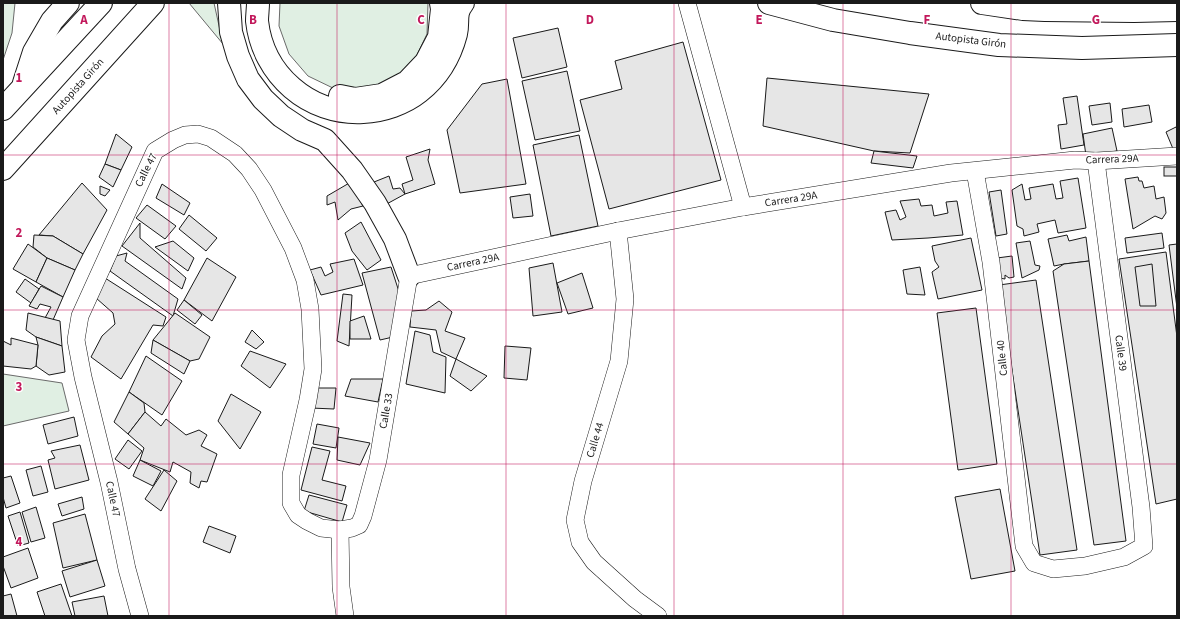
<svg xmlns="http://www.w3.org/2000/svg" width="1180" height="619" viewBox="0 0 1180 619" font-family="'Source Sans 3',sans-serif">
  <rect width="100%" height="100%" fill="#fff"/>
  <g fill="#e0efe3" stroke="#6a6a6a">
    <path d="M 3,3 L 15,3 L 12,33 L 3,60 Z"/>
    <path d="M 189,3 L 214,3 L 223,44 Z"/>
    <path d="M 280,3 L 428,3 L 427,34 L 414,61 L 392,81 L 365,91 L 335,89 L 308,76 L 289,54 L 279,26 Z"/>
    <path d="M 3,374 L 62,383 L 69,411 L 3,426 Z"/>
  </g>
  <g fill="#e6e6e6" stroke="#1a1a1a">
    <path d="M 558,28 L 567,67 L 522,78 L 513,38 Z"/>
    <path d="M 683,42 L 721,180 L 609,209 L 580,100 L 622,89 L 615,61 Z"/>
    <path d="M 567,71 L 580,131 L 535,140 L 522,81 Z"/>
    <path d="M 767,78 L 929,94 L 910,153 L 874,151 L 763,126 Z"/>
    <path d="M 507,79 L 526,184 L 460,193 L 447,130 L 482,84 Z"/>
    <path d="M 1077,96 L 1084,145 L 1061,149 L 1058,125 L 1067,124 L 1063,98 Z"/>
    <path d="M 1110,103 L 1112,122 L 1092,125 L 1089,106 Z"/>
    <path d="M 1149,105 L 1152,122 L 1124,127 L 1122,109 Z"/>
    <path d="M 1176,127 L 1177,130 L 1177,155 L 1176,156 L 1166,132 Z"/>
    <path d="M 1112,128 L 1117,151 L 1086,156 L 1083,134 Z"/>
    <path d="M 116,134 L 132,147 L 121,170 L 105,164 Z"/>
    <path d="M 579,135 L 598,226 L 551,236 L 533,145 Z"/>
    <path d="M 430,149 L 428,160 L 435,184 L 405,194 L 402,184 L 413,180 L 406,157 Z"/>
    <path d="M 874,151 L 917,156 L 913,168 L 871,163 Z"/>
    <path d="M 105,164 L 121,170 L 113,187 L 99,177 Z"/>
    <rect x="1164" y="167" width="13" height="9"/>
    <path d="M 389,176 L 393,189 L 400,188 L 405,194 L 383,206 L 374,182 Z"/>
    <path d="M 1138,177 L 1139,181 L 1142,181 L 1144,188 L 1154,186 L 1156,199 L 1164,197 L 1166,213 L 1162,219 L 1155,216 L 1133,229 L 1125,179 Z"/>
    <path d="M 1078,178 L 1086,228 L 1058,233 L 1055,220 L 1037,224 L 1039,232 L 1024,236 L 1023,229 L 1017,226 L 1012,190 L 1022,184 L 1025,200 L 1031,199 L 1029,188 L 1053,184 L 1056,199 L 1063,198 L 1060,181 Z"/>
    <path d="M 351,182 L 363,206 L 351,209 L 338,220 L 335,202 L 327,205 L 327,196 Z"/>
    <path d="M 82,183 L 107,210 L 83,254 L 53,236 L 39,235 Z"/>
    <path d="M 162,184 L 190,203 L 184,215 L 156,198 Z"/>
    <path d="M 100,186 L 110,190 L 105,196 L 100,194 Z"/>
    <path d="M 1001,190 L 1007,234 L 996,236 L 989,192 Z"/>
    <path d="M 530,194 L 533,216 L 513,218 L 510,197 Z"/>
    <path d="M 919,199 L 921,206 L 932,205 L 934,216 L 948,213 L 946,202 L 957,201 L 963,235 L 928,238 L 892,240 L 885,212 L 896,210 L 900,220 L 906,217 L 900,201 Z"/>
    <path d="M 147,205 L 176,226 L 165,239 L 136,218 Z"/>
    <path d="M 189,215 L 217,238 L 206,251 L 179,229 Z"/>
    <path d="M 361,222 L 381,260 L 367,270 L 352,251 L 345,233 Z"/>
    <path d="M 140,223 L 140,238 L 186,278 L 182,289 L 122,246 Z"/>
    <path d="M 1162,233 L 1164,248 L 1127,253 L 1125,238 Z"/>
    <path d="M 34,235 L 53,236 L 83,254 L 75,270 L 47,258 L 33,247 Z"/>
    <path d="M 1067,235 L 1069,241 L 1086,237 L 1089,261 L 1064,264 L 1054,266 L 1048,239 Z"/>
    <path d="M 971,238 L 982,290 L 938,299 L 932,272 L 939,267 L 935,261 L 932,246 Z"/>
    <path d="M 173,241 L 194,258 L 188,271 L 155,247 Z"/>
    <path d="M 1030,241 L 1035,265 L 1040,266 L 1039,270 L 1022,278 L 1016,243 Z"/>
    <path d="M 28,244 L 47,258 L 36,282 L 13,269 Z"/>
    <path d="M 1177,244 L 1177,308 L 1169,245 Z"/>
    <path d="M 1166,252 L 1177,337 L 1177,499 L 1156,504 L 1119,259 Z"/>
    <path d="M 127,253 L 125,261 L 178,299 L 173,316 L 110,271 L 116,256 Z"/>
    <path d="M 1012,256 L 1014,277 L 1009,278 L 1005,275 L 1005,279 L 999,278 L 997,258 Z"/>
    <path d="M 47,258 L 75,270 L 63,297 L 36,282 Z"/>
    <path d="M 207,258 L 236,277 L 212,321 L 184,300 Z"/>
    <path d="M 354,259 L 363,285 L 321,295 L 310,270 L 321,267 L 325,276 L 333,272 L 330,264 Z"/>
    <path d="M 1089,261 L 1126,541 L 1094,545 L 1053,271 L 1064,264 Z"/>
    <path d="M 553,263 L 562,312 L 533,316 L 529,268 Z"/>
    <path d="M 1152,264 L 1156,306 L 1140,306 L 1135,267 Z"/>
    <path d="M 391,267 L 402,301 L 393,337 L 380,340 L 362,273 Z"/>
    <path d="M 920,267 L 925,295 L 907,294 L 903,270 Z"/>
    <path d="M 582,273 L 593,308 L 568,314 L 557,283 Z"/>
    <path d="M 105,278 L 166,317 L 163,326 L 153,325 L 121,379 L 91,357 L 102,336 L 115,324 L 113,313 L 96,298 Z"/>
    <path d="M 25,279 L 39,289 L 31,303 L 16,292 Z"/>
    <path d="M 1036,280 L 1077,550 L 1040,555 L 999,285 Z"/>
    <path d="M 41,286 L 63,297 L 53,320 L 45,318 L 51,307 L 40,304 L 37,309 L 29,306 Z"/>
    <path d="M 343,294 L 352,295 L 349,346 L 337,341 Z"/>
    <path d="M 184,300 L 202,315 L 195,324 L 177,310 Z"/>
    <path d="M 439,301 L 452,312 L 445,331 L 465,338 L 456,359 L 441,352 L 436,330 L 410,327 L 411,311 L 426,310 Z"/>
    <path d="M 976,308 L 997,464 L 958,470 L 937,313 Z"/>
    <path d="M 28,313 L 60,321 L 62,346 L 36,337 L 26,330 Z"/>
    <path d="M 175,313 L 210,337 L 199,359 L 190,361 L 153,340 Z"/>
    <path d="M 364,316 L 371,339 L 350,339 L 350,321 Z"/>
    <path d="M 252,330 L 264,342 L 256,349 L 245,342 Z"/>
    <path d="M 415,331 L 430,335 L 433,352 L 446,357 L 445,393 L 406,384 Z"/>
    <path d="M 36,337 L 62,346 L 65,372 L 49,375 L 36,366 L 38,345 Z"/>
    <path d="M 11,338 L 38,345 L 36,366 L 31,369 L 3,366 L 3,341 L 11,345 Z"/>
    <path d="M 153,340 L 190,361 L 184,374 L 151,353 Z"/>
    <path d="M 505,346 L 531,348 L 527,380 L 504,378 Z"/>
    <path d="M 250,351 L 286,364 L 270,388 L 241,366 Z"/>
    <path d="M 146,356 L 182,381 L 162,415 L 129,392 Z"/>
    <path d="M 456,359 L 487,376 L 471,391 L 450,376 Z"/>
    <path d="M 351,379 L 383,379 L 378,402 L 345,396 Z"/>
    <path d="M 314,388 L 336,388 L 334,409 L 311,408 Z"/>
    <path d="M 129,392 L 144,403 L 145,412 L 128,434 L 114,422 Z"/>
    <path d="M 231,394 L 261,412 L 240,449 L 218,421 Z"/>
    <path d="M 145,412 L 161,426 L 166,419 L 186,435 L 199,430 L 207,435 L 201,446 L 217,454 L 207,482 L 201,481 L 199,488 L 190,483 L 191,472 L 173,462 L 170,472 L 140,460 L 144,448 L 128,434 Z"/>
    <path d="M 74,417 L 78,436 L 48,444 L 43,425 Z"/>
    <path d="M 317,424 L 339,428 L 336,448 L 313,444 Z"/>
    <path d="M 338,437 L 370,443 L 360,465 L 337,460 Z"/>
    <path d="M 128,440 L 142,451 L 129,469 L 115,459 Z"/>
    <path d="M 80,445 L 89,480 L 55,489 L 48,460 L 55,458 L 51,451 Z"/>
    <path d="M 312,447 L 330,451 L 322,480 L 346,486 L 342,501 L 301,490 Z"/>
    <path d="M 140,460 L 161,471 L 153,486 L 133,476 Z"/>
    <path d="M 41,466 L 48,492 L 33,496 L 26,470 Z"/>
    <path d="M 164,470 L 177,481 L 161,511 L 145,499 Z"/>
    <path d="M 11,476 L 20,503 L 6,508 L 3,497 L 3,478 Z"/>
    <path d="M 1000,489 L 1015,571 L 971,579 L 955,497 Z"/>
    <path d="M 309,495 L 347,505 L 342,522 L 304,511 Z"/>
    <path d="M 82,497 L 84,509 L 62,516 L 58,504 Z"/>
    <path d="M 36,507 L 45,538 L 31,542 L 22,512 Z"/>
    <path d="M 20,512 L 29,543 L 18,546 L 8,516 Z"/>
    <path d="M 85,514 L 97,560 L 63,568 L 53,523 Z"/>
    <path d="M 209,526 L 236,536 L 230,553 L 203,542 Z"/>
    <path d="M 28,548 L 38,578 L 11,588 L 3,566 L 3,557 Z"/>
    <path d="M 97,560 L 105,586 L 70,597 L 62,571 Z"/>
    <path d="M 61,584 L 72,616 L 45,616 L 37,592 Z"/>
    <path d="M 11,594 L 17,616 L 3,616 L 3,596 Z"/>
    <path d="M 104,596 L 108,616 L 75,616 L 72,602 Z"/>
  </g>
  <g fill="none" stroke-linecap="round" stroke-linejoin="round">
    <defs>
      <g id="street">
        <path d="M 687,3 L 743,207"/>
        <path d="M 975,171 L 991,262 L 1024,546 L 1034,563 L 1053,569 L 1085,566 L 1124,557 L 1144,546 L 1141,507 L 1096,161"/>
        <path d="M 618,231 L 625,299 L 619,361 L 583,481 L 575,520 L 580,542 L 594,562 L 635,599 L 658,616"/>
        <path d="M 340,530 L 341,587 L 345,616"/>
        <path d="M 140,616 L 127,569 L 109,482 L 83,377 L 76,340 L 80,316 L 155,151 L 173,140 L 185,135 L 198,134 L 211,138 L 235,154 L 249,169 L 263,190 L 293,248 L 305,280 L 310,309 L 313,369 L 308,400 L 291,475 L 291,503 L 298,515 L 307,521 L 321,528 L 340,530 L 352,528 L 359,525 L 363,516 L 378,460 L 409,276 L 618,231 L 743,207 L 951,173 L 1075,160 L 1096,161 L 1177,156"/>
      </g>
      <g id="secondary">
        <path d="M 258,3 C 258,9 257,15 257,21 C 263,75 309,115 363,112 C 383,111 404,104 419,92 C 438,77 450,57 456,34 C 459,22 454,14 463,3"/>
        <path d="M 340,96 L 355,99 L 382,95 L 407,82 L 426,62 L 439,37 L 442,9 L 441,3"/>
      </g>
      <g id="highway">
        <path d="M 229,3 L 231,32 L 238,56 L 248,79 L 263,99 L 281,116 L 302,130 L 325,140 L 352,170 L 375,203 L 395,239 L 409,276"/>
        <path d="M 769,3 L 833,20 L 910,33 L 999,45 L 1082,48 L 1177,45"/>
        <path d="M 982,3 L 1023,9 L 1045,10 L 1134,11 L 1177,10"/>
        <path d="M 24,83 L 34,52 L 52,21 L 68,3"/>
        <path d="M 3,109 L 101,3"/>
        <path d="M 3,169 L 153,3"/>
      </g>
    </defs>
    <use href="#street" stroke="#1a1a1a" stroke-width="18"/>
    <use href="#secondary" stroke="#1a1a1a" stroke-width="24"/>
    <use href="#highway" stroke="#1a1a1a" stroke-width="24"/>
    <use href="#street" stroke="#fff" stroke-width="17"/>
    <use href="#secondary" stroke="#fff" stroke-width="22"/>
    <use href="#highway" stroke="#fff" stroke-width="22"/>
  </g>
  <path fill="none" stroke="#c2185b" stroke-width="1" stroke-opacity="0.55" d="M 169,3 L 169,616M 337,3 L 337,616M 506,3 L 506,616M 674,3 L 674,616M 843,3 L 843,616M 1011,3 L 1011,616M 3,155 L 1177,155M 3,310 L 1177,310M 3,464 L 1177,464"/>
  <g text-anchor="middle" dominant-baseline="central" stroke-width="3" stroke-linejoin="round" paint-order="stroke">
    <g font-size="11" fill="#1a1a1a" stroke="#fff">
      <text transform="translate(971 40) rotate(7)">Autopista Girón</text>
      <text transform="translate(78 86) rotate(-48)">Autopista Girón</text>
      <text transform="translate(1112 159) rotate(-2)">Carrera 29A</text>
      <text transform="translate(146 170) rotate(-63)">Calle 47</text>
      <text transform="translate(791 199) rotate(-9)">Carrera 29A</text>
      <text transform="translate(473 262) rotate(-12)">Carrera 29A</text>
      <text transform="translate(1121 353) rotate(83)">Calle 39</text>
      <text transform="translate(1002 358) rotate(-96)">Calle 40</text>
      <text transform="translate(386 411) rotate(-80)">Calle 33</text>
      <text transform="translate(595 440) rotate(-73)">Calle 44</text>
      <text transform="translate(113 499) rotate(78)">Calle 47</text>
    </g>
  </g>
  <g font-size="13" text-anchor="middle" font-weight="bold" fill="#c2185b" stroke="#fff" stroke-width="3" stroke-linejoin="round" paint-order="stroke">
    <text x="84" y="24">A</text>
    <text x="253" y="24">B</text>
    <text x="421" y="24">C</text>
    <text x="590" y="24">D</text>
    <text x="759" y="24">E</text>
    <text x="927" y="24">F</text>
    <text x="1096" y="24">G</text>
    <text x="19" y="82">1</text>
    <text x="19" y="237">2</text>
    <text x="19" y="391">3</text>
    <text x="19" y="546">4</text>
  </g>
  <rect width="1180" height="619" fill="none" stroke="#1a1a1a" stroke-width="8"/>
</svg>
